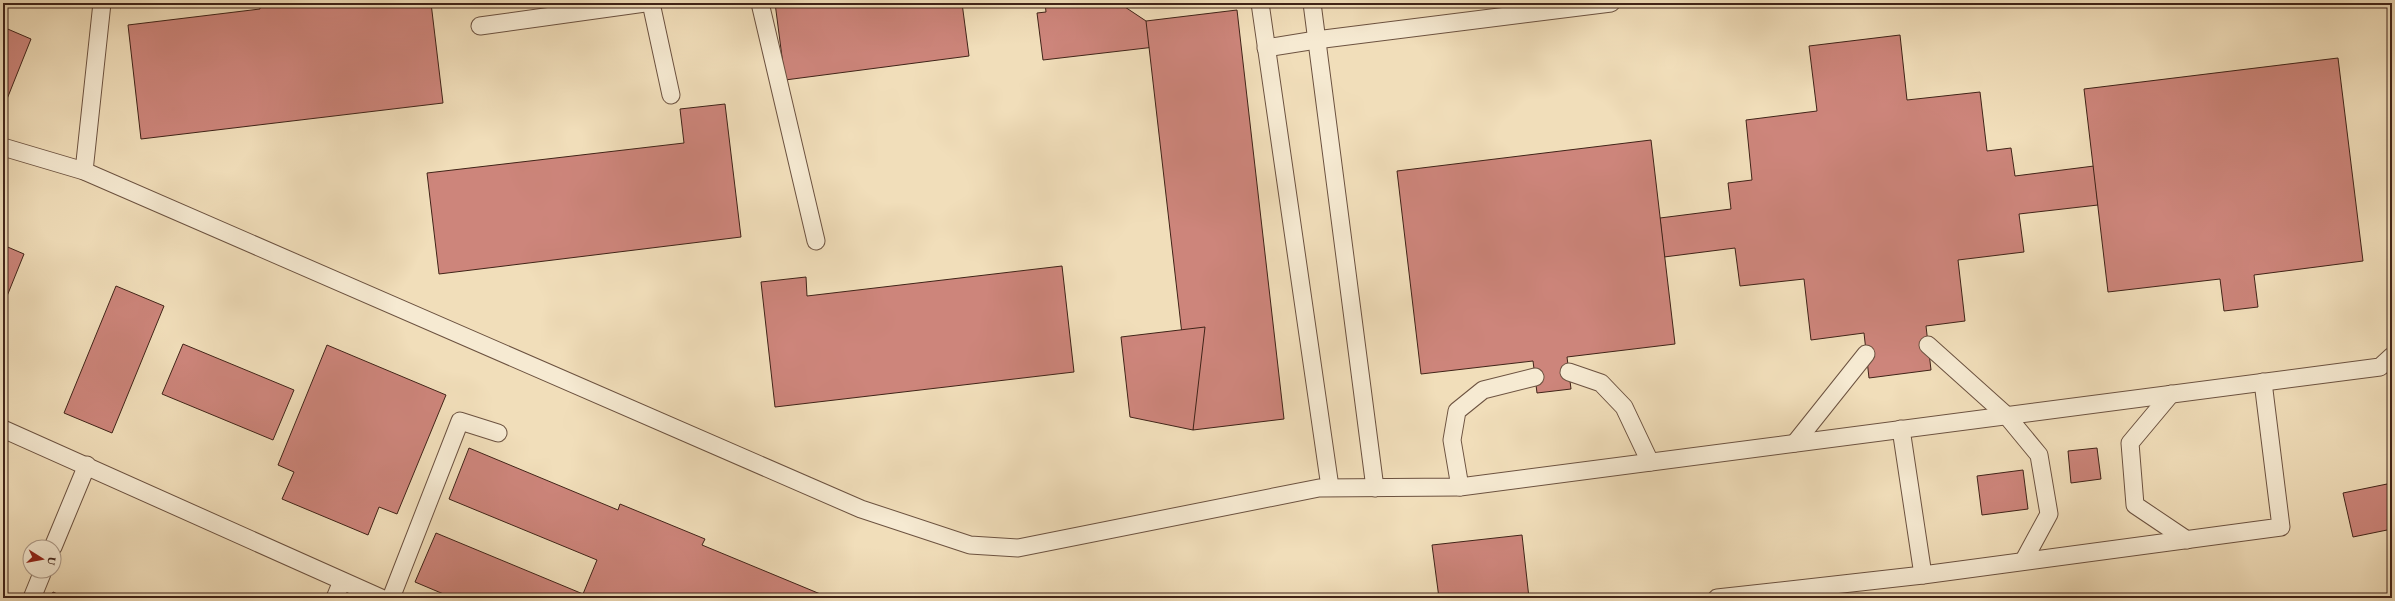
<svg xmlns="http://www.w3.org/2000/svg" width="2395" height="601" viewBox="0 0 2395 601" font-family="'EB Garamond',serif">
  <rect width="100%" height="100%" fill="#f1deba"/>
  <filter id="stains"><feTurbulence type="fractalNoise" baseFrequency=".005" numOctaves="4"/><feColorMatrix values="0 0 0 0 .2 0 0 0 0 .09 0 0 0 0 .02 0 0 0 .5 -.17"/></filter>
  <radialGradient id="worn" r=".72"><stop offset=".6" stop-color="#630" stop-opacity="0"/><stop offset="1" stop-color="#630" stop-opacity=".3"/></radialGradient>
  <g fill="#cd857b" stroke="#402318">
    <path d="M 260,3 L 431,3 L 443,103 L 141,139 L 128,25 L 260,9 Z"/>
    <path d="M 775,3 L 962,3 L 969,56 L 785,80 Z"/>
    <path d="M 1045,3 L 1119,3 L 1146,21 L 1172,45 L 1043,60 L 1037,13 L 1046,12 Z"/>
    <path d="M 1237,10 L 1284,419 L 1193,430 L 1146,21 Z"/>
    <path d="M 3,27 L 31,39 L 3,109 Z"/>
    <path d="M 1900,35 L 1907,100 L 1980,92 L 1987,151 L 2011,148 L 2015,176 L 2094,166 L 2098,205 L 2019,214 L 2024,252 L 1958,260 L 1965,321 L 1926,326 L 1931,370 L 1869,378 L 1864,333 L 1811,340 L 1804,279 L 1740,286 L 1735,248 L 1664,257 L 1660,218 L 1731,209 L 1728,183 L 1752,180 L 1746,120 L 1817,111 L 1809,46 Z"/>
    <path d="M 2338,58 L 2363,261 L 2254,275 L 2258,307 L 2224,311 L 2220,279 L 2108,292 L 2084,89 Z"/>
    <path d="M 725,104 L 741,237 L 439,274 L 427,173 L 684,143 L 680,109 Z"/>
    <path d="M 1651,140 L 1675,344 L 1567,357 L 1571,389 L 1537,393 L 1533,361 L 1421,374 L 1397,171 Z"/>
    <path d="M 3,245 L 24,254 L 3,306 Z"/>
    <path d="M 1062,266 L 1074,372 L 775,407 L 761,282 L 806,277 L 807,296 Z"/>
    <path d="M 116,286 L 164,306 L 112,433 L 64,413 Z"/>
    <path d="M 1205,327 L 1193,430 L 1130,417 L 1121,337 Z"/>
    <path d="M 183,344 L 294,390 L 273,440 L 162,394 Z"/>
    <path d="M 327,345 L 446,395 L 397,514 L 379,507 L 368,535 L 282,499 L 294,472 L 278,465 Z"/>
    <path d="M 469,448 L 618,510 L 620,504 L 705,539 L 702,545 L 830,598 L 687,598 L 681,596 L 680,598 L 453,598 L 415,582 L 436,533 L 583,594 L 597,560 L 449,499 Z"/>
    <path d="M 2097,448 L 2101,479 L 2071,483 L 2068,451 Z"/>
    <path d="M 2023,470 L 2028,509 L 1982,515 L 1977,476 Z"/>
    <path d="M 2392,483 L 2392,529 L 2353,537 L 2343,493 Z"/>
    <path d="M 1522,535 L 1529,598 L 1439,598 L 1432,545 Z"/>
    <path d="M 53,592 L 66,598 L 50,598 Z"/>
  </g>
  <g fill="none" stroke-linecap="round" stroke-linejoin="round">
    <defs>
      <g id="lane">
        <path d="M 651,3 L 671,95"/>
        <path d="M 760,3 L 816,241"/>
        <path d="M 1260,3 L 1330,487"/>
        <path d="M 1312,3 L 1375,488"/>
        <path d="M 480,26 L 645,3"/>
        <path d="M 1266,48 L 1316,40 L 1611,3"/>
        <path d="M 3,147 L 84,171 L 861,509 L 970,545 L 1018,548 L 1319,488 L 1460,487 L 2380,367 L 2392,356"/>
        <path d="M 84,171 L 102,3"/>
        <path d="M 1928,345 L 2006,415 L 2039,455 L 2049,514 L 2024,560"/>
        <path d="M 1569,372 L 1601,383 L 1624,407 L 1650,462"/>
        <path d="M 2171,394 L 2130,443 L 2135,505 L 2187,540"/>
        <path d="M 3,429 L 381,598"/>
        <path d="M 1901,429 L 1923,575 L 2281,527 L 2263,382"/>
        <path d="M 1795,443 L 1866,354"/>
        <path d="M 1460,487 L 1452,440 L 1457,411 L 1483,390 L 1535,377"/>
        <path d="M 53,547 L 87,465"/>
        <path d="M 32,598 L 43,571"/>
        <path d="M 335,598 L 342,581"/>
        <path d="M 391,598 L 460,421 L 498,433"/>
        <path d="M 1717,598 L 1923,575"/>
      </g>
    </defs>
    <use href="#lane" stroke="#6c5240" stroke-width="19"/>
    <use href="#lane" stroke="#f6ead2" stroke-width="17"/>
  </g>
  <rect width="2395" height="601" fill="none" stroke="#f1deba" stroke-width="16"/>
  <rect x="4" y="4" width="2387" height="593" fill="none" stroke="#402318" stroke-width="2"/>
  <rect x="8" y="8" width="2379" height="585" fill="none" stroke="#402318"/>
  <g transform="translate(42 559) rotate(101)"><circle r="19" fill="#f6ead2" stroke="#ad9a88"/>
  <path d="M0-3L7 15L0 10L-7 15Z" fill="#8f2418"/>
  <text y="-6" font-size="11" font-weight="bold" text-anchor="middle" fill="#402318">U</text>
  </g>
  <rect width="100%" height="100%" filter="url(#stains)"/>
  <rect width="100%" height="100%" fill="url(#worn)"/>
</svg>
